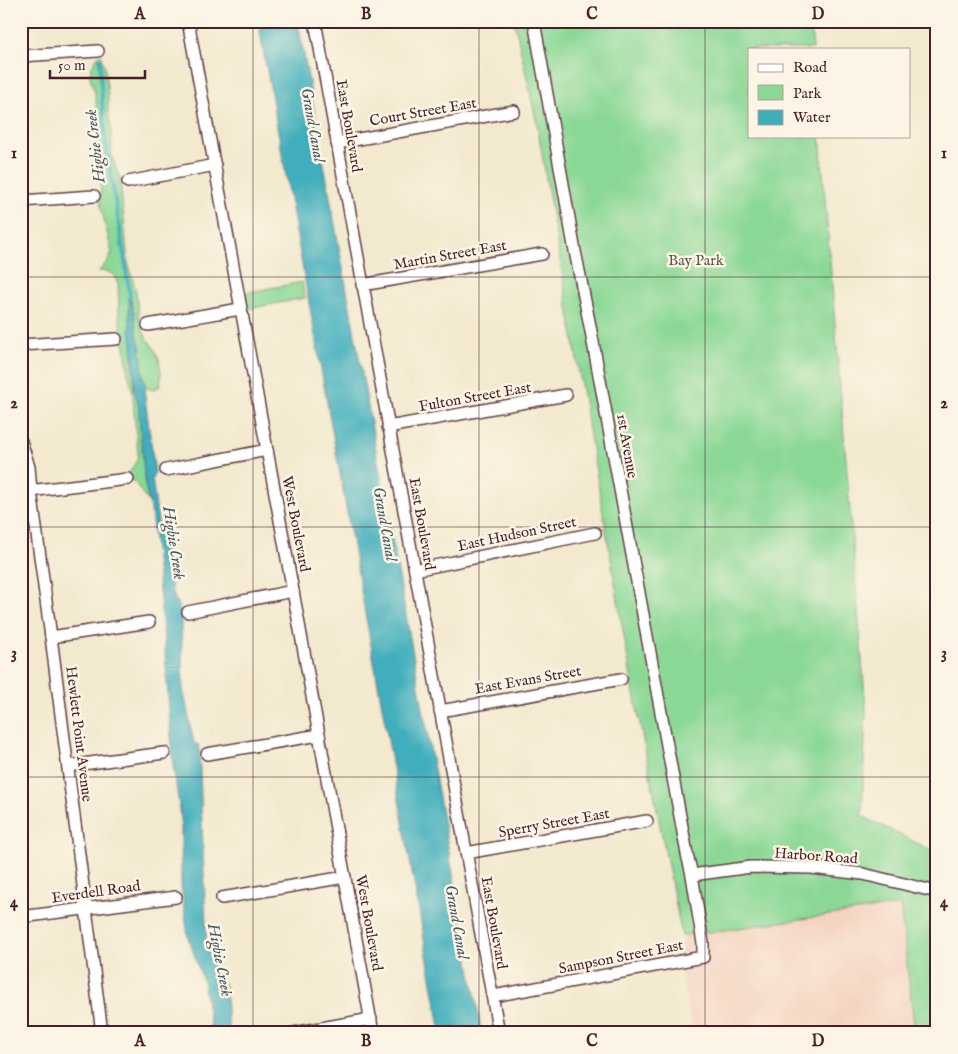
<svg xmlns="http://www.w3.org/2000/svg" width="958" height="1054" viewBox="0 0 958 1054" font-family="'IM FELL English',serif">
  <rect width="100%" height="100%" fill="#fcf5e5"/>
  <filter id="ink" filterUnits="userSpaceOnUse"><feTurbulence type="fractalNoise" baseFrequency=".02" numOctaves="2"/><feDisplacementMap in="SourceGraphic" scale="10" xChannelSelector="R" yChannelSelector="G"/><feConvolveMatrix kernelMatrix="1 2 1 2 8 2 1 2 1" color-interpolation-filters="sRGB"/></filter>
  <filter id="wash" filterUnits="userSpaceOnUse"><feTurbulence type="fractalNoise" baseFrequency=".0096" numOctaves="4" result="noise"/><feDisplacementMap in="SourceGraphic" scale="20" xChannelSelector="R" yChannelSelector="G"/><feGaussianBlur stdDeviation="1.12" result="paint"/><feColorMatrix in="noise" values="0 0 0 0 0 0 0 0 0 0 0 0 0 0 0 0 0 1.4 0 .05"/><feComposite in="paint" operator="in"/></filter>
  <g filter="url(#wash)">
    <rect width="100%" height="100%" fill="#f2e9ce"/>
    <path fill="#f4d3c0" d="M 900,905 L 915,1033 L 693,1033 L 680,967 L 682,936 Z"/>
    <g fill="#8bd896" stroke="#6a7c60">
      <path d="M 514,21 L 790,21 L 812,35 L 813,49 L 749,49 L 749,136 L 820,136 L 866,710 L 862,816 L 937,853 L 937,1033 L 915,1033 L 900,905 L 682,936 L 633,689 L 536,119 Z"/>
      <path d="M 101,54 L 105,68 L 108,96 L 108,112 L 111,127 L 112,156 L 120,180 L 128,262 L 136,292 L 139,318 L 143,330 L 147,339 L 154,348 L 159,359 L 161,372 L 161,381 L 160,386 C 155,389 150,392 146,386 C 140,377 143,361 141,351 C 140,345 138,340 137,335 C 134,322 133,309 130,296 L 134,389 L 138,403 L 145,485 L 149,503 L 136,484 L 127,476 L 136,462 L 138,455 L 132,388 L 128,373 L 125,346 L 121,334 L 119,311 L 118,283 L 113,275 L 109,272 L 99,271 L 108,261 L 112,253 L 100,203 L 102,162 L 95,93 L 89,74 L 96,58 Z"/>
      <path d="M 302,282 L 305,298 L 248,309 L 244,293 Z"/>
    </g>
    <g fill="#3faebc" stroke="#446674">
      <path d="M 258,21 L 298,21 L 482,1033 L 441,1033 Z"/>
      <path d="M 129,292 L 134,313 L 137,335 L 141,349 L 143,377 L 146,387 L 145,397 L 155,473 L 152,478 L 158,521 L 167,549 L 172,591 L 181,613 L 183,688 L 194,743 L 199,745 L 207,949 L 225,986 L 229,1033 L 210,1033 L 210,1024 L 203,981 L 188,937 L 181,886 L 181,818 L 173,766 L 164,640 L 151,509 L 145,485 L 138,403 L 134,389 L 135,378 L 129,313 Z"/>
    </g>
    <g fill="none" stroke-linecap="round" stroke-linejoin="round">
      <path stroke="#3faebc" stroke-width="4" d="M 100,59 C 101,89 103,120 107,150 C 114,199 124,248 130,297"/>
    </g>
  </g>
  <g filter="url(#ink)">
    <g fill="none" stroke-linecap="round" stroke-linejoin="round">
      <defs>
        <g id="minor">
          <path d="M 188,21 L 293,591 L 373,1033"/>
          <path d="M 315,21 L 499,1033"/>
          <path d="M 21,56 L 98,51"/>
          <path d="M 337,143 L 514,111"/>
          <path d="M 128,182 L 215,165"/>
          <path d="M 21,201 L 94,196"/>
          <path d="M 362,285 L 542,254"/>
          <path d="M 148,325 L 240,309"/>
          <path d="M 21,345 L 116,339"/>
          <path d="M 388,427 L 566,395"/>
          <path d="M 21,441 L 29,467 L 31,491 L 51,637 L 102,1033"/>
          <path d="M 166,470 L 267,450"/>
          <path d="M 21,492 L 128,479"/>
          <path d="M 415,570 L 595,533"/>
          <path d="M 188,612 L 293,591"/>
          <path d="M 51,637 L 149,622"/>
          <path d="M 440,711 L 621,679"/>
          <path d="M 207,754 L 319,735"/>
          <path d="M 68,766 L 164,753"/>
          <path d="M 466,853 L 647,821"/>
          <path d="M 692,875 L 751,867 L 811,868 L 863,874 L 937,892"/>
          <path d="M 222,898 L 345,877"/>
          <path d="M 21,917 L 176,897"/>
          <path d="M 493,996 L 703,957 L 703,943 L 692,875 L 687,854 L 590,326 L 574,246 L 534,21"/>
          <path d="M 294,1033 L 371,1019"/>
        </g>
      </defs>
      <use href="#minor" stroke="#633d43" stroke-width="14"/>
      <use href="#minor" stroke="#fff" stroke-width="11"/>
    </g>
  </g>
  <path fill="none" stroke="#4a1f2b" stroke-width="1" stroke-opacity="0.55" d="M 253,21 L 253,1033M 479,21 L 479,1033M 705,21 L 705,1033M 21,277 L 937,277M 21,527 L 937,527M 21,777 L 937,777"/>
  <g text-anchor="middle" dominant-baseline="central" stroke-width="5" stroke-linejoin="round" paint-order="stroke">
    <g font-size="15" fill="#4a1f2b" stroke="#fcf5e5">
      <text transform="translate(423 112) rotate(-10)">Court Street East</text>
      <text transform="translate(349 126) rotate(80)">East Boulevard</text>
      <text transform="translate(450 255) rotate(-10)">Martin Street East</text>
      <text transform="translate(475 397) rotate(-10)">Fulton Street East</text>
      <text transform="translate(627 446) rotate(80)">1st Avenue</text>
      <text transform="translate(296 524) rotate(79)">West Boulevard</text>
      <text transform="translate(422 524) rotate(80)">East Boulevard</text>
      <text transform="translate(517 534) rotate(-12)">East Hudson Street</text>
      <text transform="translate(528 680) rotate(-10)">East Evans Street</text>
      <text transform="translate(79 734) rotate(83)">Hewlett Point Avenue</text>
      <text transform="translate(554 823) rotate(-10)">Sperry Street East</text>
      <text transform="translate(816 856) rotate(4)">Harbor Road</text>
      <text transform="translate(96 892) rotate(-8)">Everdell Road</text>
      <text transform="translate(369 923) rotate(80)">West Boulevard</text>
      <text transform="translate(494 923) rotate(80)">East Boulevard</text>
      <text transform="translate(621 957) rotate(-11)">Sampson Street East</text>
    </g>
    <g font-size="15" fill="#5e564b" stroke="#fcf5e5">
      <text x="696" y="260">Bay Park</text>
    </g>
    <g font-size="16" font-style="italic" fill="#465865" stroke="#fcf5e5">
      <text transform="translate(312 125) rotate(80)">Grand Canal</text>
      <text transform="translate(96 146) rotate(-97)">Higbie Creek</text>
      <text transform="translate(384 524) rotate(80)">Grand Canal</text>
      <text transform="translate(173 543) rotate(81)">Higbie Creek</text>
      <text transform="translate(456 922) rotate(80)">Grand Canal</text>
      <text transform="translate(219 960) rotate(79)">Higbie Creek</text>
    </g>
  </g>
  <rect width="958" height="1054" fill="none" stroke="#fcf5e5" stroke-width="55"/>
  <rect x="748" y="48" width="162" height="90" fill="#fcf5e5" stroke="#b59f9b"/>
  <rect x="758" y="64" width="25" height="8" fill="#ffffff" stroke="#b59f9b"/>
  <text x="793" y="72" font-size="15" fill="#4a1f2b">Road</text>
  <rect x="758" y="85" width="25" height="15" fill="#8bd896" stroke="#b59f9b"/>
  <text x="793" y="98" font-size="15" fill="#4a1f2b">Park</text>
  <rect x="758" y="110" width="25" height="15" fill="#3faebc" stroke="#b59f9b"/>
  <text x="793" y="122" font-size="15" fill="#4a1f2b">Water</text>
  <path d="M50 70v8h95v-8" fill="none" stroke="#4a1f2b" stroke-width="2.5"/>
  <text x="58" y="70" font-size="15" fill="#4a1f2b" stroke="#fcf5e5" stroke-width="4" paint-order="stroke">50 m</text>
  <rect x="28" y="28" width="902" height="998" fill="none" stroke="#4a1f2b" stroke-width="2"/>
  <g font-size="16" text-anchor="middle" font-weight="bold" fill="#4a1f2b">
    <text x="140" y="19">A</text>
    <text x="366" y="19">B</text>
    <text x="592" y="19">C</text>
    <text x="818" y="19">D</text>
    <text x="14" y="158">1</text>
    <text x="944" y="158">1</text>
    <text x="14" y="408">2</text>
    <text x="944" y="408">2</text>
    <text x="14" y="658">3</text>
    <text x="944" y="658">3</text>
    <text x="14" y="907">4</text>
    <text x="944" y="907">4</text>
    <text x="140" y="1046">A</text>
    <text x="366" y="1046">B</text>
    <text x="592" y="1046">C</text>
    <text x="818" y="1046">D</text>
  </g>
</svg>
